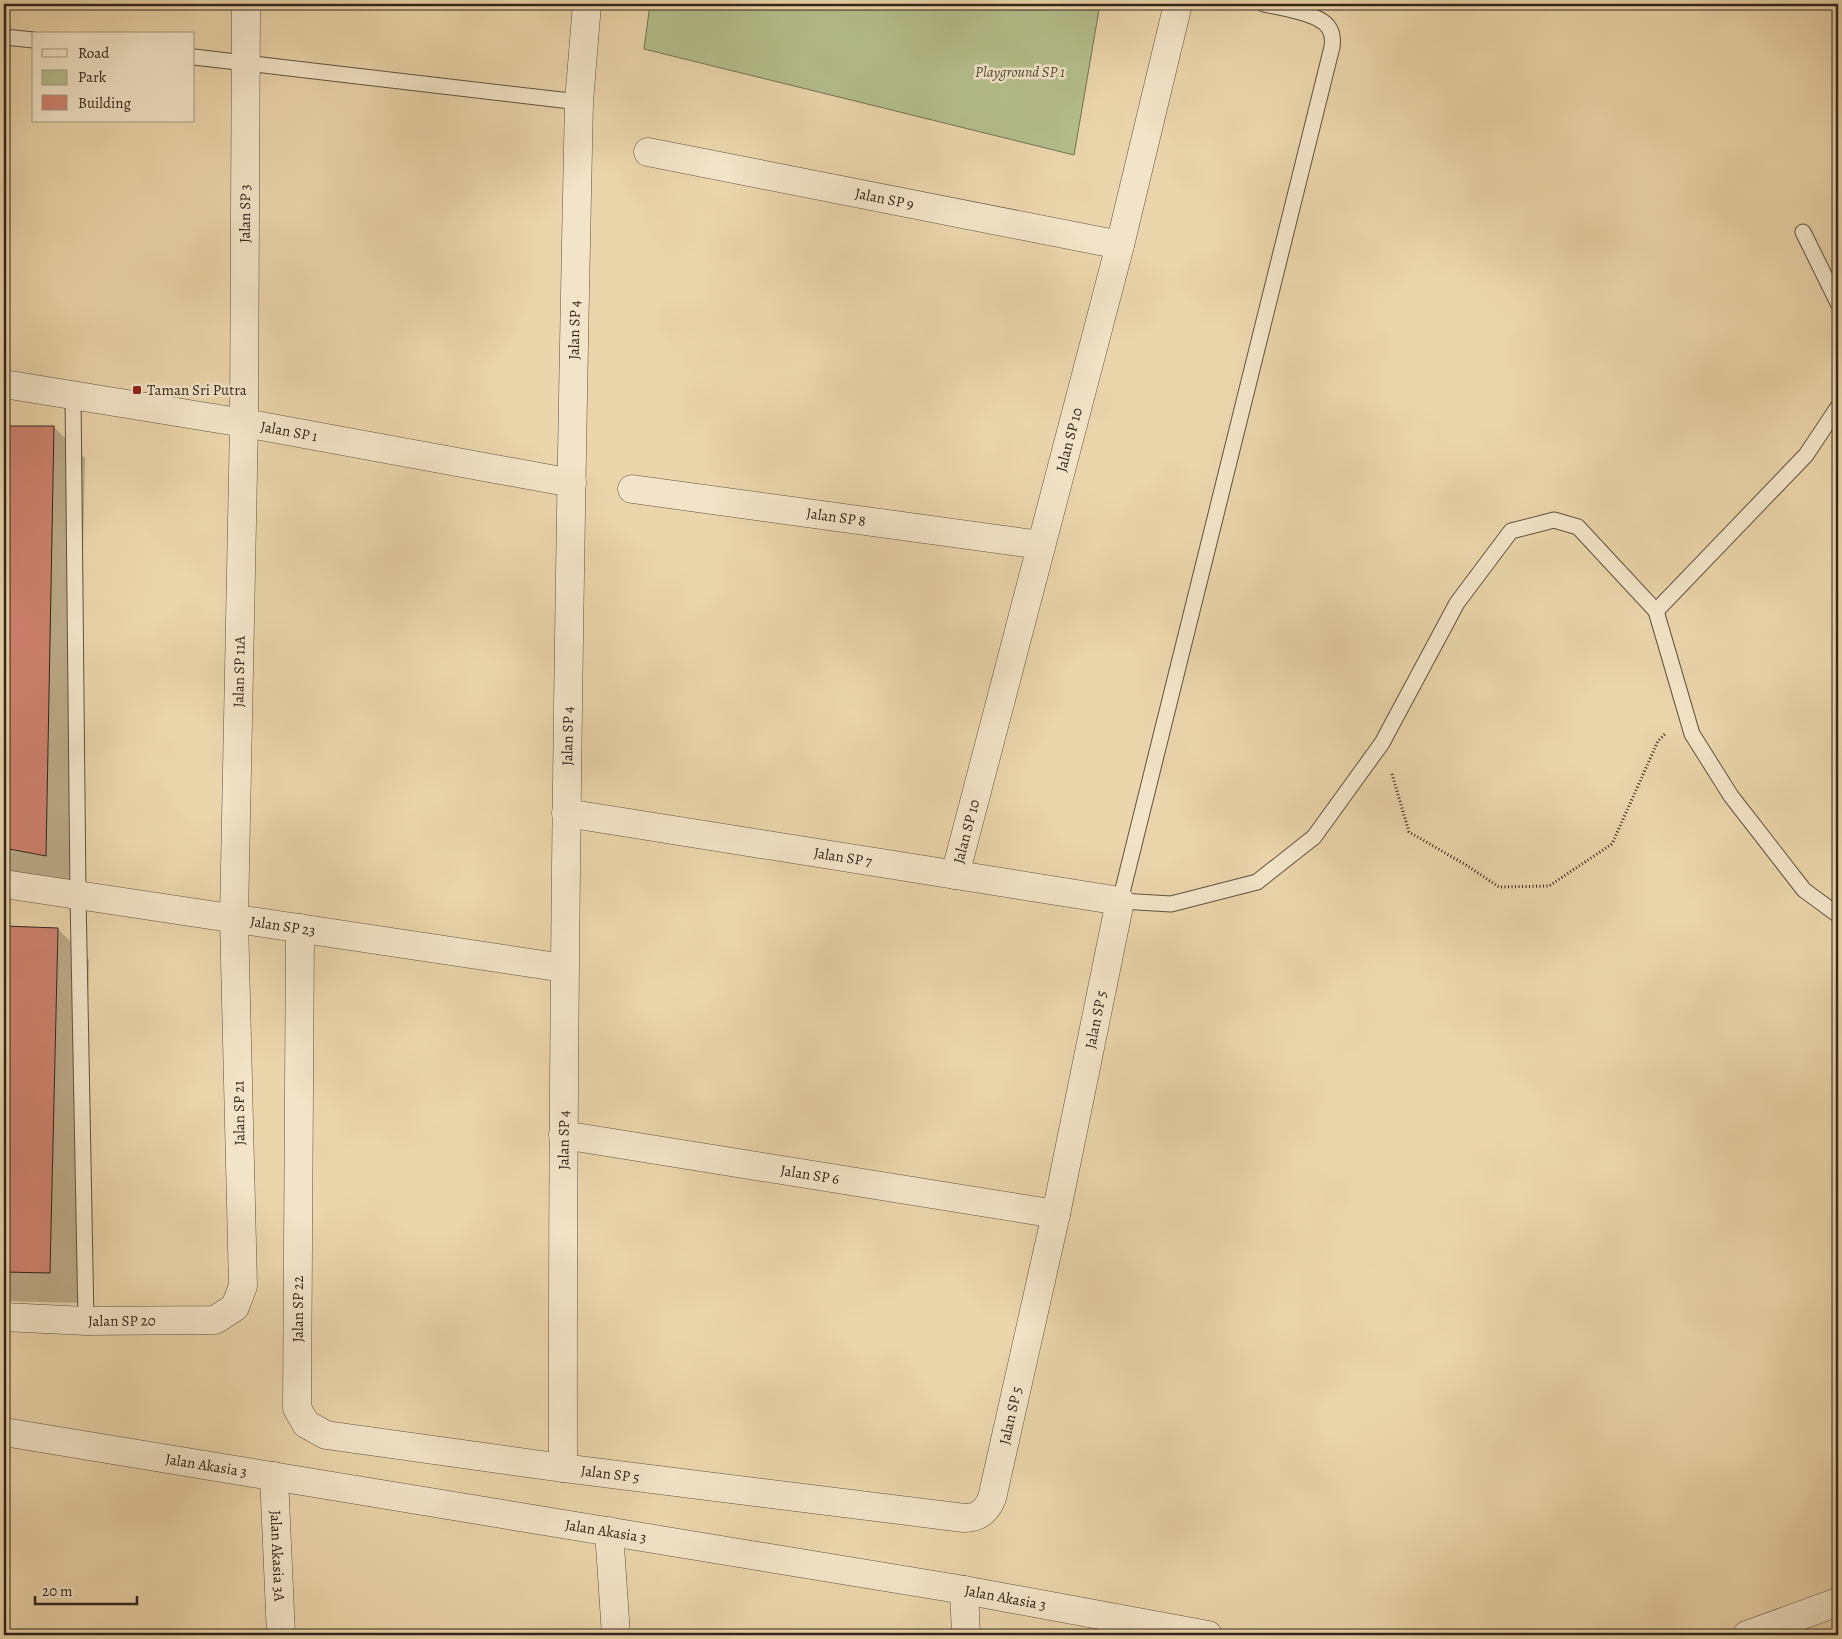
<svg xmlns="http://www.w3.org/2000/svg" width="1842" height="1639" viewBox="0 0 1842 1639" font-family="Alegreya,serif">
  <rect width="100%" height="100%" fill="#ebd5aa"/>
  <filter id="stains"><feTurbulence type="fractalNoise" baseFrequency=".004" numOctaves="4"/><feColorMatrix values="0 0 0 0 .2 0 0 0 0 .09 0 0 0 0 .02 0 0 0 .5 -.17"/></filter>
  <radialGradient id="worn" r=".72"><stop offset=".6" stop-color="#630" stop-opacity="0"/><stop offset="1" stop-color="#630" stop-opacity=".3"/></radialGradient>
  <path fill="#b3be8b" stroke="#727254" d="M 650,4 L 1100,4 L 1074,155 L 644,49 Z"/>
  <g fill="#0003">
    <path d="M 4,427 L 54,427 L 85,458 L 76,887 L 4,871 Z"/>
    <path d="M 4,928 L 58,929 L 89,960 L 81,1303 L 4,1301 Z"/>
  </g>
  <g fill="#cf836f" stroke="#32261d">
    <path d="M 4,426 L 54,426 L 46,856 L 4,848 Z"/>
    <path d="M 4,926 L 58,928 L 50,1273 L 4,1272 Z"/>
  </g>
  <g fill="none" stroke-linecap="round" stroke-linejoin="round">
    <defs>
      <g id="service">
        <path d="M 1264,4 C 1281,8 1320,13 1329,28 C 1333,34 1333,40 1332,47 L 1120,901 L 1171,904 L 1257,882 L 1314,837 L 1382,743 L 1457,603 L 1511,531 L 1554,520 L 1578,527 L 1656,611 L 1806,455 L 1838,407"/>
        <path d="M 4,37 L 34,40"/>
        <path d="M 194,57 L 579,102"/>
        <path d="M 1803,232 L 1838,303"/>
        <path d="M 73,395 L 78,895 L 86,1321"/>
        <path d="M 1656,611 L 1692,734 L 1731,796 L 1804,890 L 1838,915"/>
      </g>
      <g id="minor">
        <path id="s1" d="M 648,152 L 1120,245"/>
        <path id="s2" d="M 4,384 L 244,423 L 572,483"/>
        <path id="s3" d="M 632,489 L 1041,545"/>
        <path id="s4" d="M 955,875 L 1120,245 L 1178,4"/>
        <path id="s5" d="M 4,884 L 564,968"/>
        <path id="s6" d="M 300,928 L 297,1408 L 306,1424 L 326,1435 L 563,1468 L 964,1518 C 978,1518 986,1512 992,1498 L 1056,1214 L 1120,901 L 566,813"/>
        <path id="s7" d="M 563,1135 L 1056,1214"/>
        <path id="s8" d="M 4,1317 L 86,1321 L 215,1320 L 235,1307 L 243,1286 L 234,918 L 244,423 L 246,4"/>
        <path id="s9" d="M 4,1432 L 964,1590 L 1208,1635"/>
        <path id="s10" d="M 563,1468 C 562,1013 569,557 579,102 L 587,4"/>
        <path id="s11" d="M 274,1476 L 281,1635"/>
        <path d="M 609,1531 L 616,1635"/>
        <path d="M 964,1590 L 966,1635"/>
        <path d="M 1747,1635 L 1838,1602"/>
      </g>
    </defs>
    <use href="#service" stroke="#605240" stroke-width="17"/>
    <use href="#minor" stroke="#605240" stroke-width="29"/>
    <path stroke="#32261d" stroke-width="3" stroke-dasharray="1 2.5" stroke-linecap="butt" d="M 1392,774 L 1409,832 L 1466,865 L 1499,887 L 1549,886 L 1612,844 L 1658,741 L 1665,734"/>
    <use href="#service" stroke="#f2e4c8" stroke-width="15"/>
    <use href="#minor" stroke="#f2e4c8" stroke-width="28"/>
  </g>
  <rect fill="#8f2418" stroke="#f2e4c8" stroke-width="2" x="132" y="385" width="10" height="10" rx="2.5"/>
  <g text-anchor="middle" dominant-baseline="central" stroke-width="5" stroke-linejoin="round" paint-order="stroke">
    <g font-size="15" font-style="italic" fill="#524c38" stroke="#f2e4c8">
      <text x="1020" y="72">Playground SP 1</text>
    </g>
    <g font-size="15" fill="#32261d" stroke="#f2e4c8">
      <text stroke="none"><textPath href="#s1" startOffset="241">Jalan SP 9</textPath></text>
      <text stroke="none"><textPath href="#s8" startOffset="1330">Jalan SP 3</textPath></text>
      <text stroke="none"><textPath href="#s10" startOffset="1138">Jalan SP 4</textPath></text>
      <text stroke="none"><textPath href="#s2" startOffset="289">Jalan SP 1</textPath></text>
      <text stroke="none"><textPath href="#s4" startOffset="450">Jalan SP 10</textPath></text>
      <text stroke="none"><textPath href="#s3" startOffset="206">Jalan SP 8</textPath></text>
      <text stroke="none"><textPath href="#s8" startOffset="872">Jalan SP 11A</textPath></text>
      <text stroke="none"><textPath href="#s10" startOffset="732">Jalan SP 4</textPath></text>
      <text stroke="none"><textPath href="#s4" startOffset="45">Jalan SP 10</textPath></text>
      <text transform="translate(843 857) rotate(9)">Jalan SP 7</text>
      <text stroke="none"><textPath href="#s5" startOffset="282">Jalan SP 23</textPath></text>
      <text stroke="none"><textPath href="#s6" startOffset="1691">Jalan SP 5</textPath></text>
      <text transform="translate(239 1113) rotate(-91)">Jalan SP 21</text>
      <text stroke="none"><textPath href="#s10" startOffset="328">Jalan SP 4</textPath></text>
      <text stroke="none"><textPath href="#s7" startOffset="250">Jalan SP 6</textPath></text>
      <text transform="translate(298 1309) rotate(-90)">Jalan SP 22</text>
      <text stroke="none"><textPath href="#s8" startOffset="118">Jalan SP 20</textPath></text>
      <text stroke="none"><textPath href="#s6" startOffset="1286">Jalan SP 5</textPath></text>
      <text stroke="none"><textPath href="#s9" startOffset="205">Jalan Akasia 3</textPath></text>
      <text stroke="none"><textPath href="#s6" startOffset="808">Jalan SP 5</textPath></text>
      <text stroke="none"><textPath href="#s9" startOffset="610">Jalan Akasia 3</textPath></text>
      <text stroke="none"><textPath href="#s11" startOffset="80">Jalan Akasia 3A</textPath></text>
      <text stroke="none"><textPath href="#s9" startOffset="1015">Jalan Akasia 3</textPath></text>
    </g>
    <g font-size="15" fill="#32261d" stroke="#f2e4c8" text-anchor="start">
      <text x="147" y="390">Taman Sri Putra</text>
    </g>
  </g>
  <rect width="1842" height="1639" fill="none" stroke="#ebd5aa" stroke-width="20"/>
  <rect x="5" y="5" width="1832" height="1629" fill="none" stroke="#32261d" stroke-width="2.5"/>
  <rect x="10" y="10" width="1822" height="1619" fill="none" stroke="#32261d"/>
  <rect x="32" y="32" width="162" height="90" fill="#f2e4c8" stroke="#a59884"/>
  <rect x="42" y="49" width="25" height="8" fill="#f2e4c8" stroke="#a59884"/>
  <text x="78" y="58" font-size="15" fill="#32261d">Road</text>
  <rect x="42" y="70" width="25" height="15" fill="#b3be8b" stroke="#a59884"/>
  <text x="78" y="82" font-size="15" fill="#32261d">Park</text>
  <rect x="42" y="95" width="25" height="15" fill="#cf836f" stroke="#a59884"/>
  <text x="78" y="108" font-size="15" fill="#32261d">Building</text>
  <path d="M35 1596v8h102v-8" fill="none" stroke="#32261d" stroke-width="2.5"/>
  <text x="42" y="1596" font-size="15" fill="#32261d" stroke="#f2e4c8" stroke-width="4" paint-order="stroke">20 m</text>
  <rect width="100%" height="100%" filter="url(#stains)"/>
  <rect width="100%" height="100%" fill="url(#worn)"/>
</svg>
